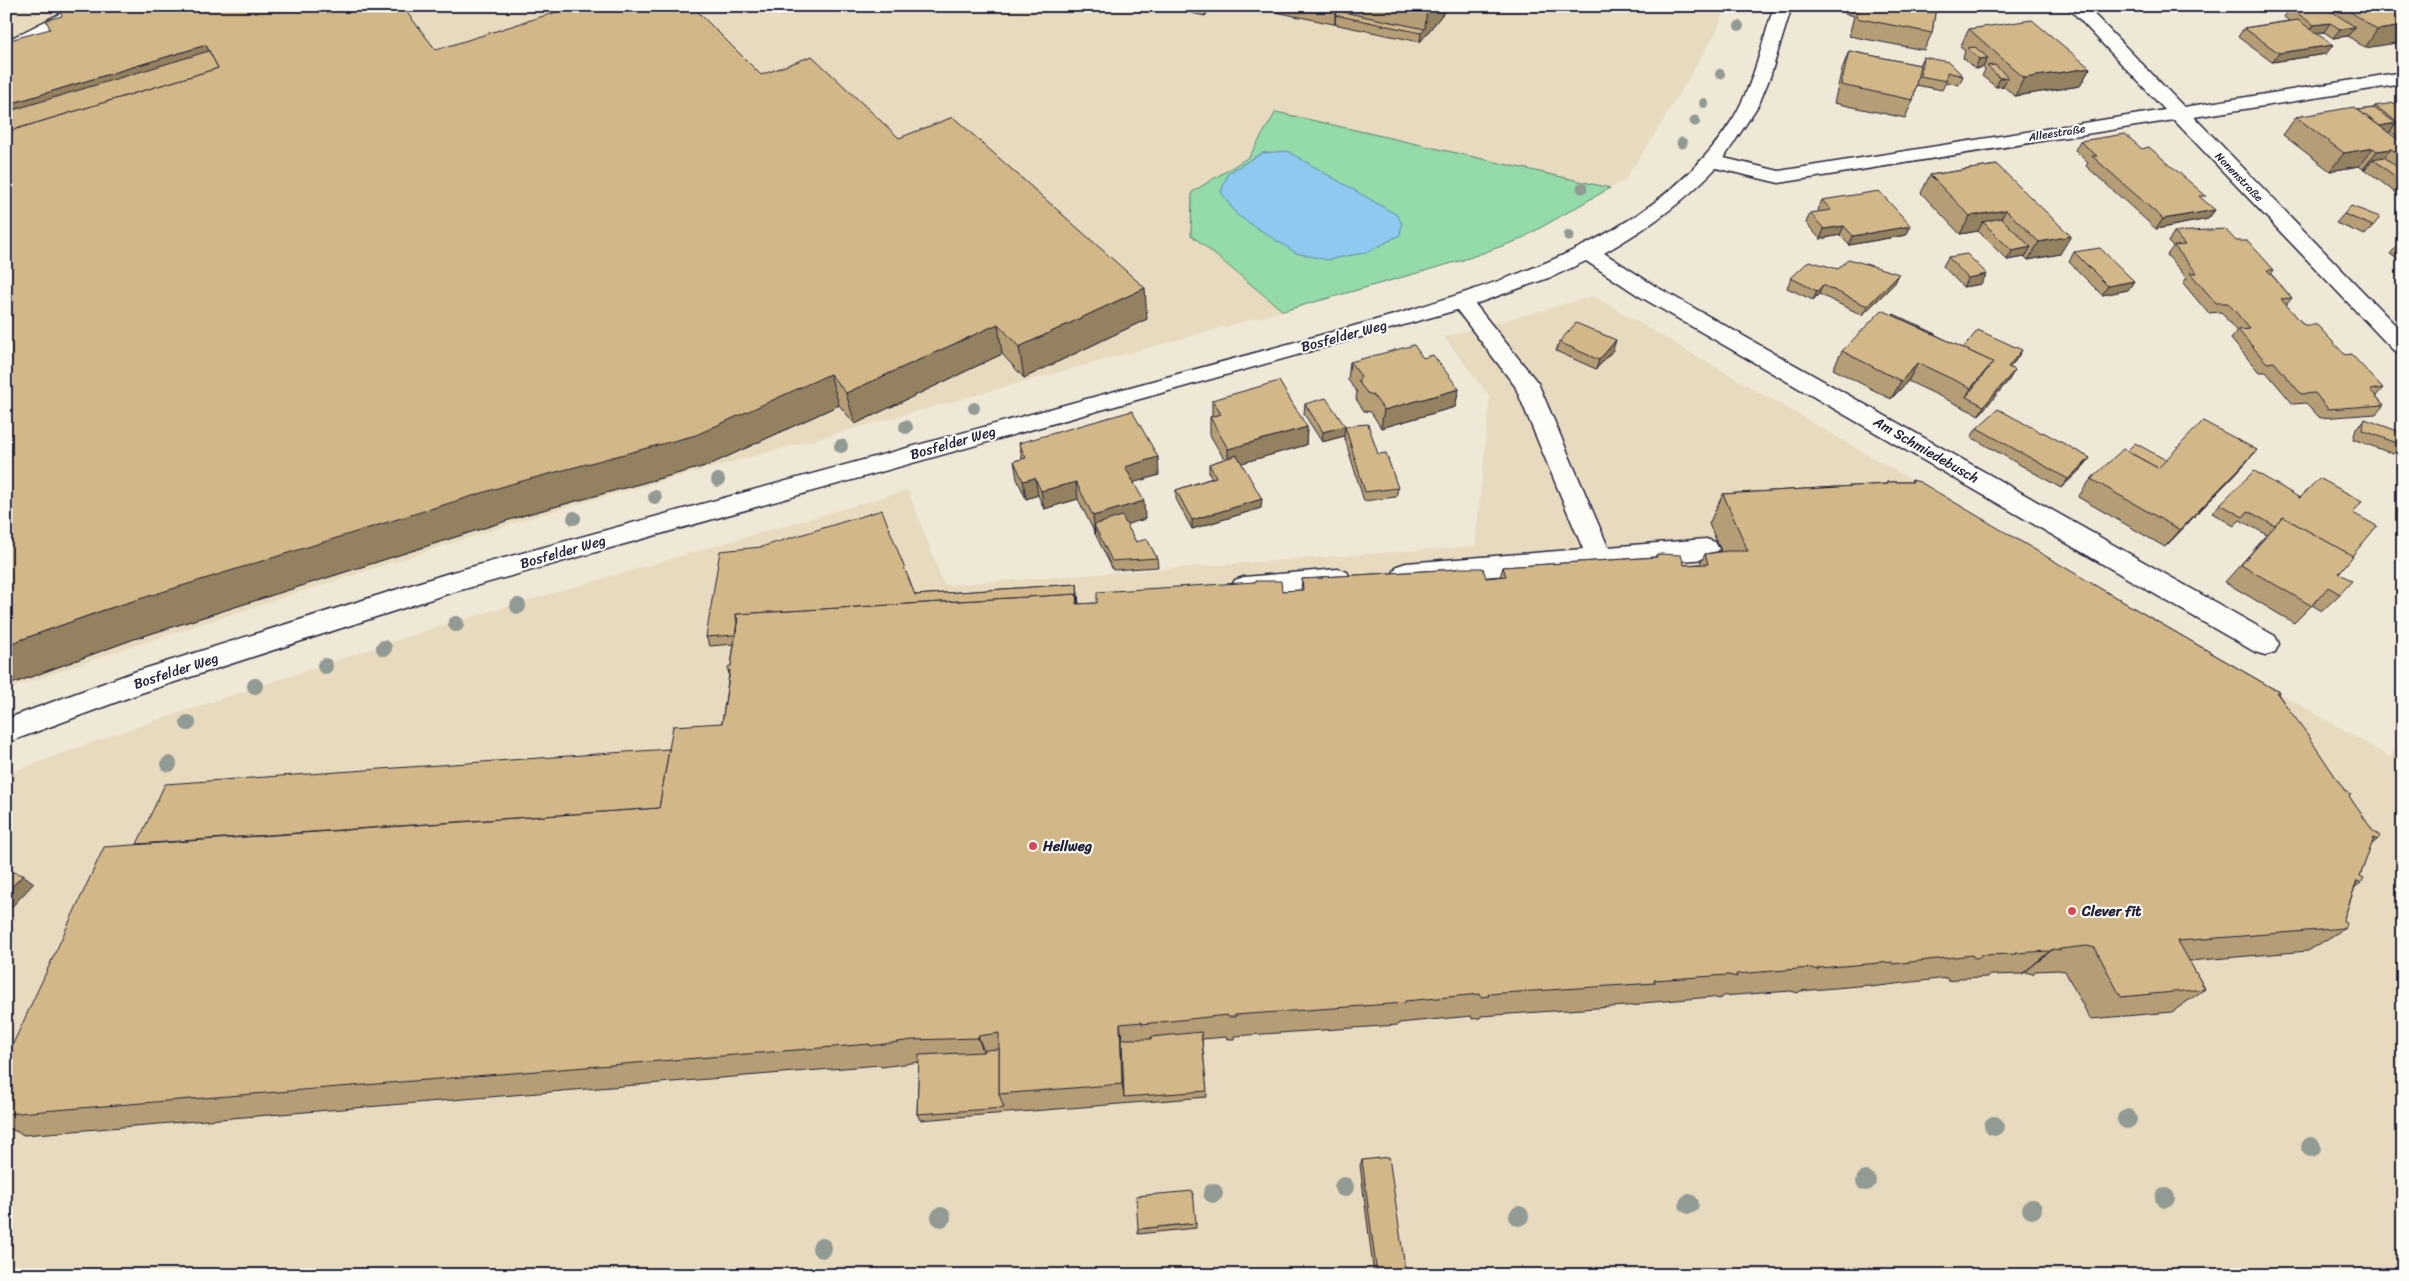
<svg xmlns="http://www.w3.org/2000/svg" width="2409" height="1281" viewBox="0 0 2409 1281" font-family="Sriracha,sans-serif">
  <rect width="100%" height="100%" fill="#f0e8d6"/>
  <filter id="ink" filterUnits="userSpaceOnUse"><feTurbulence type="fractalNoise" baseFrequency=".02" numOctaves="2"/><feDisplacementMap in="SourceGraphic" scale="10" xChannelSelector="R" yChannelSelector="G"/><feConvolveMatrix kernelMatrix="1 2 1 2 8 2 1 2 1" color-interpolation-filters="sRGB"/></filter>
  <g filter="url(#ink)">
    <g fill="#e7dabf">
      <path d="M 6,6 L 1725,6 L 1718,29 L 1650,142 L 1624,181 L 1610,188 L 1276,112 L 1249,157 L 1192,192 L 1191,235 L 1283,311 L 539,515 L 118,651 L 6,690 Z"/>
      <path d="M 1593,296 L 2390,757 L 2403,739 L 2403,1275 L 6,1275 L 6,774 L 110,736 L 440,626 L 908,490 L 944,585 L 1475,546 L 1490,397 L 1444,337 Z"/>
    </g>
    <path fill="#94dba9" stroke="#5b7e72" d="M 1276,112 L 1610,188 L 1519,240 L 1463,260 L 1283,311 L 1191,235 L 1192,192 L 1249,157 Z"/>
    <path fill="#8fc9ef" stroke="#6386a7" d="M 1287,151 L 1397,215 L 1402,224 L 1400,235 L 1368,252 L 1327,260 L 1296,253 L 1237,215 L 1221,192 L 1228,173 L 1262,153 Z"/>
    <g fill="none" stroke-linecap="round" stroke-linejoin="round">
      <defs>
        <g id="minor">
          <path d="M 75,6 L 98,6 L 95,10 L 6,53 L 6,41 Z"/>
          <path d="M 1774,6 L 1792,6 L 1770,77 L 1759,104 L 1724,158 L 1779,171 L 2165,110 L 2067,6 L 2086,6 L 2184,107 L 2403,72 L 2403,84 L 2194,117 L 2403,333 L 2403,355 L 2395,352 L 2174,120 L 1779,183 L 1716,168 C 1679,206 1649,227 1604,253 L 1655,286 L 2275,636 L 2279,644 L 2275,652 L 2265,655 L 2255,652 L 1639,296 L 1586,261 L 1554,276 L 1475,304 L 1538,383 L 1608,547 L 1706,539 L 1715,542 L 1719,549 L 1715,556 L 1706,559 L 1406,583 L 1397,580 L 1393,573 L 1397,566 L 1406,563 L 1583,549 L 1515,386 L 1457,310 L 450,593 L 141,693 L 6,743 L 6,719 L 134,672 L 449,573 L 1394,315 C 1518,276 1661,235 1734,117 C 1754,83 1762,43 1774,6 Z"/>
          <path d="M 1338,569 L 1347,572 L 1351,579 L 1347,586 L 1338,589 L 1244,597 L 1235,594 L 1231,587 L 1235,580 L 1244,577 Z"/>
        </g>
      </defs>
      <use href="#minor" stroke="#22223b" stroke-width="3"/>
      <use href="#minor" fill="#fdfcf7" fill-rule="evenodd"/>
    </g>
    <g fill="#919a93">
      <circle cx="1739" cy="26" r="5"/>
      <circle cx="1720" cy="74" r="5"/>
      <circle cx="1704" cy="103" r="5"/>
      <circle cx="1695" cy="121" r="5.5"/>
      <circle cx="1682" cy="143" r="5.5"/>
      <circle cx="1582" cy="188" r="5.5"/>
      <circle cx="1569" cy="236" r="5.5"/>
      <circle cx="974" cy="408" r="6"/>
      <circle cx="906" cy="427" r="7"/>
      <circle cx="841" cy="446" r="7"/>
      <circle cx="718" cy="480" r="7"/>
      <circle cx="655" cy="497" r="7"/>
      <circle cx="574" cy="518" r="7"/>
      <circle cx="518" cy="606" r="8"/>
      <circle cx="456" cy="624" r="8"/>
      <circle cx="384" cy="648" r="8"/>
      <circle cx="325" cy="666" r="8"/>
      <circle cx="255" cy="686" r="8"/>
      <circle cx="188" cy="723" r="8"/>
      <circle cx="169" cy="764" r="8"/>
      <circle cx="2127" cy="1119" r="10"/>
      <circle cx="1994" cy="1126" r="10"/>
      <circle cx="2311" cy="1147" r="10"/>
      <circle cx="1866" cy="1181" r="10"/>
      <circle cx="1344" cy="1187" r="10"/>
      <circle cx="1213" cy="1193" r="10"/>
      <circle cx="2165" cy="1198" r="10"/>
      <circle cx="1689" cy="1204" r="10"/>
      <circle cx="2032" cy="1209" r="10"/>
      <circle cx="1519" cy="1216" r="10"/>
      <circle cx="941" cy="1217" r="10"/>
      <circle cx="822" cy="1248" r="10"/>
    </g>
    <g fill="#b59e75" stroke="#22223b">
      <path d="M 1160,6 L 1212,6 L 1205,16 Z"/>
      <path d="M 1247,6 L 1449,6 L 1420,42 Z"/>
      <path d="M 1847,6 L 1936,6 L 1932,33 L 1924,50 L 1849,36 L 1854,16 L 1845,14 Z"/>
      <path d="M 2325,6 L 2403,6 L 2365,48 L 2348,36 L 2333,38 L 2324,32 L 2316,33 L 2326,54 L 2272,62 L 2238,37 L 2244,28 L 2289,21 L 2284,17 L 2290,8 Z"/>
      <path d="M 1969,29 L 2090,68 L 2080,86 L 2015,96 L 2003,86 L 1996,87 L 1982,76 L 1985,70 L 1983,67 L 1975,69 L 1963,58 L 1965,51 L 1960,47 Z"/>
      <path d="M 6,41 L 436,50 L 761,75 L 899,138 L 1147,319 L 1024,378 L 1002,354 L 855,424 L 839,405 L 709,465 L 528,514 L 134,639 L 6,686 Z"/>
      <path d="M 1849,51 L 1919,65 L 1923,57 L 1963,76 L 1959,85 L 1946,82 L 1942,90 L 1916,85 L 1913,100 L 1905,118 L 1834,103 L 1842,69 Z"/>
      <path d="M 2375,106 L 2403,110 L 2403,141 L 2390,131 L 2389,133 L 2400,141 L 2403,141 L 2403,199 L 2365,169 L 2363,169 L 2359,166 L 2330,171 L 2283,135 L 2296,117 L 2358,110 L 2373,108 Z"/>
      <path d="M 2080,141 L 2215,210 L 2208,219 L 2156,229 L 2086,166 L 2088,163 L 2075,150 Z"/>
      <path d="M 1997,165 L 2060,254 L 2028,260 L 2025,257 L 2007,260 L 1978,231 L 1960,234 L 1921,193 L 1930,175 Z"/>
      <path d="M 1822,200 L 1911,226 L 1906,235 L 1849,245 L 1840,235 L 1820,239 L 1806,223 L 1810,213 L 1820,212 L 1818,210 Z"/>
      <path d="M 2344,214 L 2380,217 L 2365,235 L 2336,223 Z"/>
      <path d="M 2174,232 L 2236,241 L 2274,270 L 2271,274 L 2292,298 L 2286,305 L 2304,325 L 2345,355 L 2383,388 L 2376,396 L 2384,405 L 2376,414 L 2320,418 L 2306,403 L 2293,404 L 2266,372 L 2259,372 L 2231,339 L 2237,332 L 2221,312 L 2208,313 L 2183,283 L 2187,278 L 2167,255 L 2173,247 L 2168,242 Z"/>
      <path d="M 2403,239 L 2403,263 L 2390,254 Z"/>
      <path d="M 2074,252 L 2134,281 L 2128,290 L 2102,295 L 2069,262 Z"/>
      <path d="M 1948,257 L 1981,284 L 1963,287 L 1943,266 Z"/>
      <path d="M 1838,269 L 1895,283 L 1862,315 L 1819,294 L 1813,300 L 1787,288 L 1791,278 Z"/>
      <path d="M 1934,334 L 1963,348 L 2016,360 L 2009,368 L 2009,380 L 1979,415 L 1908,381 L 1891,399 L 1833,369 L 1842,351 Z"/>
      <path d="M 1559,342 L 1613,350 L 1596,369 L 1556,351 Z"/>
      <path d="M 1423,358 L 1459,389 L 1455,407 L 1381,428 L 1371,412 L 1364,411 L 1356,399 L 1357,392 L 1348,380 L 1350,362 Z"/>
      <path d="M 1212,400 L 1307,427 L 1306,445 L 1241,463 L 1261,508 L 1192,529 L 1176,499 L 1176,490 L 1212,478 L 1209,473 L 1209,464 L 1224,459 L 1210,435 L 1210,417 L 1212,416 Z"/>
      <path d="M 1305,404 L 1345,426 L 1378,454 L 1398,488 L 1396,497 L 1364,501 L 1344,436 L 1322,442 L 1304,414 Z"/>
      <path d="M 2365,419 L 2402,445 L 2393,454 L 2353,439 L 2356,428 Z"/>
      <path d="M 1977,428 L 2042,433 L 2090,458 L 2083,467 L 2061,488 L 1971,437 Z"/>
      <path d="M 1019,443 L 1159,475 L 1134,482 L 1145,519 L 1126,524 L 1136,542 L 1157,558 L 1158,567 L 1113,570 L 1078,499 L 1044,509 L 1038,495 L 1026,499 L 1017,479 L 1014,461 L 1022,459 Z"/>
      <path d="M 2257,450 L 2242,467 L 2165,547 L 2078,497 L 2091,479 L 2127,451 L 2166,460 Z"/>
      <path d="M 1912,480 L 2279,692 L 2278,694 L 2349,797 L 2377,840 L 2371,845 L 2360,876 L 2361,883 L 2355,887 L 2343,921 L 2345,928 L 2308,951 L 2189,961 L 2205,989 L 2172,1012 L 2090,1019 L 2065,971 L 2058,970 L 2035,971 L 2033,974 L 2025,972 L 2022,974 L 1991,975 L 1989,977 L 1959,978 L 1956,980 L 1948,981 L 1947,978 L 1870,987 L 1870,985 L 1800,991 L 1798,993 L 1791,991 L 1722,996 L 1720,999 L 1711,997 L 1642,1003 L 1640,1005 L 1481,1016 L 1480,1018 L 1472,1019 L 1471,1016 L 1399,1023 L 1398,1025 L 1234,1036 L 1234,1039 L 1227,1039 L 1226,1037 L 1202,1039 L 1207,1097 L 920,1120 L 917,1114 L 919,1062 L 881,1067 L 880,1065 L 24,1135 L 6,1127 L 6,1059 L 137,844 L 669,749 L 722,723 L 729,674 L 728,671 L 731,666 L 734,644 L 710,646 L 706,637 L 915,595 L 1077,584 L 1079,604 L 1097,603 L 1255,582 L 1255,581 L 1282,591 L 1301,590 L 1302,579 L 1322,578 L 1322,577 L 1457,569 L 1457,568 L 1486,578 L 1500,577 L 1503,567 L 1655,557 L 1656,555 L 1684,565 L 1700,564 L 1705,554 L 1721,551 L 1709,524 L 1723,494 L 1886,484 L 1887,482 L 1911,482 Z"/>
      <path d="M 2300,498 L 2353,513 L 2352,556 L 2339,573 L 2340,594 L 2322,611 L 2312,605 L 2294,623 L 2225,582 L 2267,535 L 2240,520 L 2234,526 L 2212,513 L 2220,504 Z"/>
      <path d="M 1362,1160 L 1406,1275 L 1374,1275 L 1360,1165 Z"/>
      <path d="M 1196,1223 L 1196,1228 L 1138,1234 L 1138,1229 Z"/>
    </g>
    <g fill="#93815f" stroke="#22223b">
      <path d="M 1205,6 L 1212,6 L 1205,16 Z"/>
      <path d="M 1336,6 L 1338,6 L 1338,16 L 1335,15 L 1335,24 Z"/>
      <path d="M 1429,6 L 1449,6 L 1420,42 L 1421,33 L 1425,29 L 1427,8 Z"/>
      <path d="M 2330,23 L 2324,32 L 2308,34 L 2314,25 Z"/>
      <path d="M 2403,26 L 2403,42 L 2365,48 L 2377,30 Z"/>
      <path d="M 2355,27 L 2348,36 L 2333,38 L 2340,29 Z"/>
      <path d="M 206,45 L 225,76 L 6,171 L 6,105 Z"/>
      <path d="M 2333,45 L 2326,54 L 2272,62 L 2279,53 Z"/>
      <path d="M 1988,58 L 1983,67 L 1975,69 L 1979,59 Z"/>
      <path d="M 2090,68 L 2080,86 L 2015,96 L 2024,78 Z"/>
      <path d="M 2008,77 L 2003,86 L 1996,87 L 2000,78 Z"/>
      <path d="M 2396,123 L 2389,133 L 2365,129 Z"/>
      <path d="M 2373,148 L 2359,166 L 2330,171 L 2344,153 Z"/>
      <path d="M 2391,149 L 2379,164 L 2373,159 L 2365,169 L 2363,169 L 2377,151 Z"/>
      <path d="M 2006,210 L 1996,228 L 1983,222 L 1978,231 L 1960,234 L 1970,216 Z"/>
      <path d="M 2215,210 L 2208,219 L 2156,229 L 2163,219 Z"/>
      <path d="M 1844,226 L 1840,235 L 1820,239 L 1824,229 Z"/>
      <path d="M 1911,226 L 1906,235 L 1849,245 L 1853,236 Z"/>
      <path d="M 2071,236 L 2060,254 L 2028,260 L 2039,242 Z"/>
      <path d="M 2031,247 L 2025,257 L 2007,260 L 2012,251 Z"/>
      <path d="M 1899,274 L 1895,283 L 1862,315 L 1867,306 Z"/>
      <path d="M 1987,274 L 1981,284 L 1963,287 L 1968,278 Z"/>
      <path d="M 2134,281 L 2128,290 L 2102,295 L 2108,286 Z"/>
      <path d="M 1823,285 L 1819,294 L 1813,300 L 1817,291 Z"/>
      <path d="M 1145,288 L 1147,319 L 1024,378 L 1019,347 Z"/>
      <path d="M 998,324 L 1002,354 L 855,424 L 846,393 Z"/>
      <path d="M 1616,340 L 1613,350 L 1596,369 L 1599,360 Z"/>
      <path d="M 2022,350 L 2016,360 L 2002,377 L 2008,367 Z"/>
      <path d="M 1993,362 L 1982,380 L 1966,397 L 1971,388 Z"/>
      <path d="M 1918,363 L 1908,381 L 1891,399 L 1901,381 Z"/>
      <path d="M 2015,370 L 2009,380 L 1979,415 L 1984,406 Z"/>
      <path d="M 830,374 L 839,405 L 709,465 L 528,514 L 134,639 L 6,686 L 6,645 L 104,610 Z"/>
      <path d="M 1459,389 L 1455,407 L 1381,428 L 1384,410 Z"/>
      <path d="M 1345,426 L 1344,436 L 1322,442 L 1323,432 Z"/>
      <path d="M 1307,427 L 1306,445 L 1228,467 L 1228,449 Z"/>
      <path d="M 2257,450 L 2242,467 L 2165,547 L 2180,530 Z"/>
      <path d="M 1158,457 L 1159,475 L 1126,485 L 1125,467 Z"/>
      <path d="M 2090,458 L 2083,467 L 2061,488 L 2068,479 Z"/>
      <path d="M 1035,478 L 1038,495 L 1026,499 L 1023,481 Z"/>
      <path d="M 1076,482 L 1078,499 L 1044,509 L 1041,491 Z"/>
      <path d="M 1262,499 L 1261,508 L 1192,529 L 1192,520 Z"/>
      <path d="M 1144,501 L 1145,519 L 1098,533 L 1094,525 L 1095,534 L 1093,516 Z"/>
      <path d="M 23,875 L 34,883 L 6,913 L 6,893 Z"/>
      <path d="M 2053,949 L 2025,972 L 2022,974 L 2050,951 Z"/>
      <path d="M 1120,1024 L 1123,1045 L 1124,1097 L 1122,1084 Z"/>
      <path d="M 978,1036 L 986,1057 L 986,1059 L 978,1038 Z"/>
    </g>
    <g fill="#d2b888" stroke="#22223b">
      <path d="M 58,6 L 402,6 L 436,50 L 575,6 L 692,6 L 761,75 L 812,56 L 899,138 L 953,117 L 1145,288 L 1019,347 L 998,324 L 846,393 L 830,374 L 696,435 L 511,484 L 104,610 L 6,645 L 6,132 L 218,68 L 206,45 L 6,105 L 6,41 L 50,29 L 46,20 L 62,16 Z"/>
      <path d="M 1417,6 L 1429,6 L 1427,8 Z"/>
      <path d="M 1859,6 L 1936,6 L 1932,33 L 1856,18 Z"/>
      <path d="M 2299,6 L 2324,6 L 2355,27 L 2340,29 L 2330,23 L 2314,25 L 2290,8 Z"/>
      <path d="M 2342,6 L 2403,6 L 2403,26 L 2377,30 Z"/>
      <path d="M 1338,11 L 1425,29 L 1421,33 L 1335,15 Z"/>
      <path d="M 2032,20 L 2090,68 L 2024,78 L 1969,29 Z"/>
      <path d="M 2298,20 L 2333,45 L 2279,53 L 2244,28 Z"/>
      <path d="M 1975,47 L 1988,58 L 1979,59 L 1967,48 Z"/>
      <path d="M 209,51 L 218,68 L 6,132 L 6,112 Z"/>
      <path d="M 1849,51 L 1920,65 L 1913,100 L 1841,85 Z"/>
      <path d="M 1923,57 L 1949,62 L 1963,76 L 1947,72 L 1946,81 L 1920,76 Z"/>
      <path d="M 1995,65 L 2008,77 L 2000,78 L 1987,66 Z"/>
      <path d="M 2394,103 L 2403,110 L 2403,126 L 2375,106 Z"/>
      <path d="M 2354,107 L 2400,141 L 2403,141 L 2403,157 L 2391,149 L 2377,151 L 2373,148 L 2344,153 L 2296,117 Z"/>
      <path d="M 2374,108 L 2396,123 L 2380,126 L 2358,110 Z"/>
      <path d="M 2125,134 L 2142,149 L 2149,147 L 2206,196 L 2199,196 L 2215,210 L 2163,219 L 2092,156 L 2097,156 L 2080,141 Z"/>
      <path d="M 2384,157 L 2403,171 L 2403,183 L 2373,159 Z"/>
      <path d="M 1997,165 L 2071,236 L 2039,242 L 2006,210 L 1970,216 L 1930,175 Z"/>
      <path d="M 1879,191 L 1911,226 L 1853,236 L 1844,226 L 1824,229 L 1810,213 L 1831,210 L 1822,200 Z"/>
      <path d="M 2351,206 L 2380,217 L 2373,226 L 2344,214 Z"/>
      <path d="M 2001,218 L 2031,247 L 2012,251 L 1983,222 Z"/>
      <path d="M 2225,229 L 2236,241 L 2248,241 L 2274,270 L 2267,270 L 2292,298 L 2281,299 L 2304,325 L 2317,325 L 2345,355 L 2351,354 L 2383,388 L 2370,390 L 2384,405 L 2328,409 L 2315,393 L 2301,394 L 2274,362 L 2267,363 L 2238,330 L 2250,329 L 2228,303 L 2216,303 L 2190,273 L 2197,273 L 2174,246 L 2185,245 L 2174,232 Z"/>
      <path d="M 2100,248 L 2134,281 L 2108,286 L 2074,252 Z"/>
      <path d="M 1967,254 L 1987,274 L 1968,278 L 1948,257 Z"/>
      <path d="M 1849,259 L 1899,274 L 1867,306 L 1823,285 L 1817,291 L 1791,278 L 1809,261 L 1838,269 Z"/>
      <path d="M 1882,310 L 1993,362 L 1971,388 L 1918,363 L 1901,381 L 1842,351 Z"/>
      <path d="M 1894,314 L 1934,333 L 1934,334 L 1893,315 Z"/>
      <path d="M 1576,323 L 1616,340 L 1599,360 L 1559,342 Z"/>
      <path d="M 1978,330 L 2022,350 L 2008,367 L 2015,370 L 1984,406 L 1966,397 L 1987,370 L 1993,362 L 1963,348 Z"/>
      <path d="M 1414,345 L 1423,358 L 1433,355 L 1459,389 L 1384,410 L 1373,395 L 1367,393 L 1358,381 L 1361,376 L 1350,362 Z"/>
      <path d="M 1279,381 L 1307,427 L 1228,449 L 1210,417 L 1221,414 L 1212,400 Z"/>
      <path d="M 1326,398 L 1345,426 L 1323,432 L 1305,404 Z"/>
      <path d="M 1998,409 L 2042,433 L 2043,432 L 2090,458 L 2068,479 L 1977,428 Z"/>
      <path d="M 1132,411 L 1158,457 L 1125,467 L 1144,501 L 1093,516 L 1076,482 L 1041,491 L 1035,478 L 1023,481 L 1014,461 L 1026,458 L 1019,443 Z"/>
      <path d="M 2365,419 L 2403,433 L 2403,443 L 2402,445 L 2362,430 Z"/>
      <path d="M 2203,421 L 2257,450 L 2180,530 L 2091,479 L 2123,449 L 2158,468 Z"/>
      <path d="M 1368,424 L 1378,454 L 1386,453 L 1398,488 L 1365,492 L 1345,426 Z"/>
      <path d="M 2135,443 L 2166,460 L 2158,468 L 2127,451 Z"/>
      <path d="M 1237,455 L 1262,499 L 1192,520 L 1176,490 L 1216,477 L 1209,464 Z"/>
      <path d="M 2254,471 L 2300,498 L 2319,478 L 2362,501 L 2353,513 L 2377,526 L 2352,556 L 2283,517 L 2275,526 L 2248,511 L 2243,517 L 2220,504 Z"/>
      <path d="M 1912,480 L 1920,482 L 2115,597 L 2121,599 L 2120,600 L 2272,688 L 2277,689 L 2279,692 L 2276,692 L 2311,739 L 2310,739 L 2345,791 L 2351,795 L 2349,796 L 2373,831 L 2380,836 L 2377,840 L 2374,838 L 2360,876 L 2364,878 L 2361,883 L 2357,881 L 2343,921 L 2347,923 L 2345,928 L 2178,941 L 2205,989 L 2121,997 L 2095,948 L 2087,946 L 2060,949 L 2061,950 L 2053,949 L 2050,951 L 2015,953 L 2016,954 L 1980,955 L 1981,957 L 1974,958 L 1972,955 L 1893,964 L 1892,962 L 1818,968 L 1818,970 L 1811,968 L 1736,974 L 1737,977 L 1728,975 L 1654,980 L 1655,983 L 1488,994 L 1489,996 L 1481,997 L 1480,994 L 1405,1001 L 1405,1003 L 1235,1015 L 1235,1017 L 1228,1017 L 1227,1015 L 1142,1024 L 1142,1022 L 1120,1024 L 1122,1084 L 999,1094 L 999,1033 L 978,1036 L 978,1038 L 912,1040 L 870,1046 L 870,1044 L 6,1114 L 6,1059 L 104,847 L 659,808 L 673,726 L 722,723 L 730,670 L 728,671 L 728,667 L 731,666 L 738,618 L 736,618 L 736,614 L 1077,594 L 1076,604 L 1097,603 L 1097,592 L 1255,582 L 1255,581 L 1281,581 L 1282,591 L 1303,590 L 1302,579 L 1323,578 L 1322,577 L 1458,569 L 1457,568 L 1483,568 L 1486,578 L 1506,576 L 1503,567 L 1657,557 L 1656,555 L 1661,554 L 1681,555 L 1684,565 L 1708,564 L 1705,554 L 1727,551 L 1748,551 L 1723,494 L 1888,484 L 1887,482 L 1913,482 Z"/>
      <path d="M 882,510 L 915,595 L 1077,584 L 1078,604 L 1077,594 L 736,614 L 736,618 L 737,622 L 735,635 L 706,637 L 720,551 L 761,547 Z"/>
      <path d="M 1122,516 L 1136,542 L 1147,539 L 1157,558 L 1112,561 L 1094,525 Z"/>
      <path d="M 2283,517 L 2353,556 L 2339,573 L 2352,581 L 2340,594 L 2328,587 L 2312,606 L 2241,565 Z"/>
      <path d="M 669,749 L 659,808 L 137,844 L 165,784 Z"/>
      <path d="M 6,870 L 23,875 L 6,893 Z"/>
      <path d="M 1201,1032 L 1207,1091 L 1124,1097 L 1122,1039 L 1151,1039 L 1151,1037 Z"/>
      <path d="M 999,1049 L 999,1094 L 1004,1108 L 917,1114 L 919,1055 L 983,1052 L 984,1050 Z"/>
      <path d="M 1389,1157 L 1406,1275 L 1377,1275 L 1362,1160 Z"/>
      <path d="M 1193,1191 L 1196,1223 L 1138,1229 L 1136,1196 Z"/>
    </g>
  </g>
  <g fill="#d1495b" stroke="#fdfcf7" stroke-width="2">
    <circle cx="1033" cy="846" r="5"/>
    <circle cx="2072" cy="911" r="5"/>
  </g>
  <g text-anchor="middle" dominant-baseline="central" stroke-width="4" stroke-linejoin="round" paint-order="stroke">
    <g font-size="11" fill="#22223b" stroke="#fdfcf7">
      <text transform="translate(2057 133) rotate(-9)">Alleestraße</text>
      <text transform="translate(2239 177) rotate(46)">Nonenstraße</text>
    </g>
    <g font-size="14" fill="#22223b" stroke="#fdfcf7">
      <text transform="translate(1344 336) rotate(-15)">Bosfelder Weg</text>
      <text transform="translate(953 443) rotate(-16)">Bosfelder Weg</text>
      <text transform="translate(1926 450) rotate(30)">Am Schmiedebusch</text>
      <text transform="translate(563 552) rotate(-16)">Bosfelder Weg</text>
      <text transform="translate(176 671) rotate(-18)">Bosfelder Weg</text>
    </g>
    <g font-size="14" font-weight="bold" fill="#22223b" stroke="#fdfcf7" text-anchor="start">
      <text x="1043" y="846">Hellweg</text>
      <text x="2082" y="911">Clever fit</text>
    </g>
  </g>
  <rect width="2409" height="1281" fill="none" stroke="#fdfcf7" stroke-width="25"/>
  <rect x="12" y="12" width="2384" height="1256" fill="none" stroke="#22223b" stroke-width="2" filter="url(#ink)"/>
</svg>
